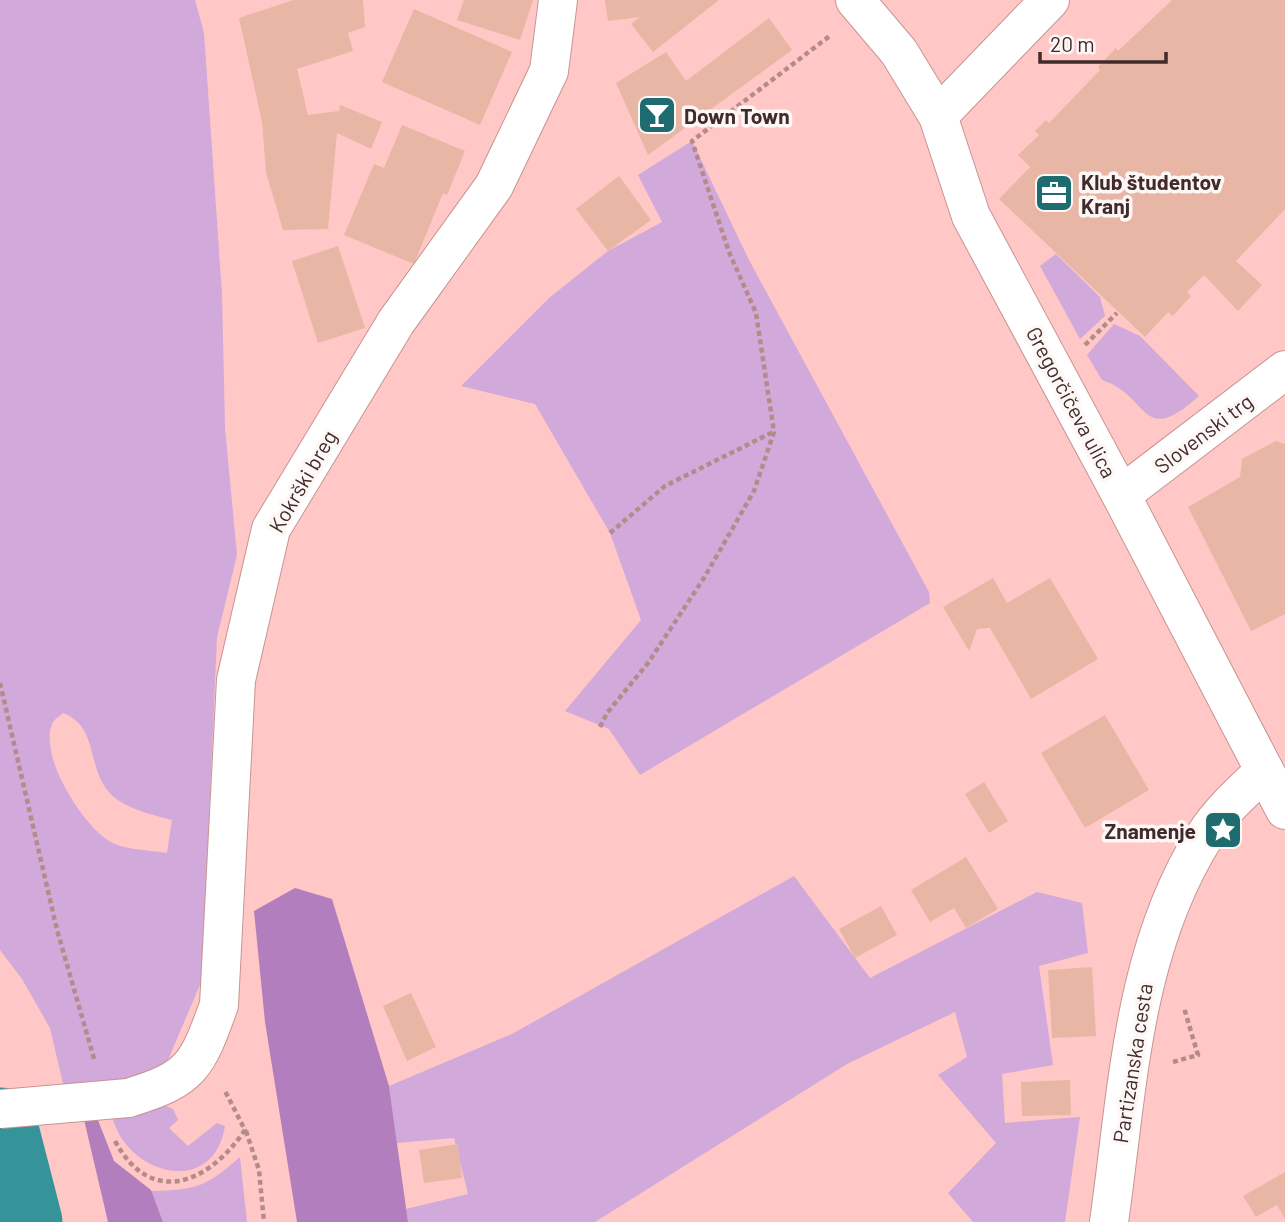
<svg xmlns="http://www.w3.org/2000/svg" width="1285" height="1222" viewBox="0 0 1285 1222" font-family="Barlow,sans-serif">
  <rect width="100%" height="100%" fill="#ffc8c6"/>
  <g fill="#d1a9da" fill-rule="evenodd">
    <path d="M 0,0 L 195,0 L 204,33 L 222,294 L 225,428 L 237,555 L 217,637 L 202,980 L 165,1067 L 140,1079 L 64,1088 L 50,1028 L 22,979 L 0,950 ZM 63,713 C 98,726 87,766 108,791 C 123,809 151,814 172,820 L 167,853 C 150,850 123,850 109,841 C 82,824 39,757 52,724 C 53,720 60,716 63,713 Z"/>
    <path d="M 692,141 L 749,260 L 929,592 L 930,603 L 640,775 L 609,729 L 565,711 L 641,620 L 610,533 L 535,404 L 461,386 L 549,298 L 608,251 L 662,222 L 638,175 Z"/>
    <path d="M 1056,254 L 1100,297 L 1105,316 L 1080,339 L 1040,266 Z"/>
    <path d="M 1114,324 L 1140,336 L 1199,396 C 1140,449 1150,395 1102,380 L 1087,355 Z"/>
    <path d="M 794,876 L 870,978 L 1037,892 L 1082,903 L 1088,953 L 1039,966 L 1053,1065 L 1002,1074 L 1005,1123 L 1080,1117 L 1065,1222 L 973,1222 L 948,1193 L 996,1143 L 938,1075 L 967,1057 L 955,1012 L 847,1064 L 595,1222 L 408,1222 L 406,1209 L 468,1194 L 454,1138 L 397,1143 L 389,1086 L 512,1034 Z"/>
    <path d="M 156,1102 L 173,1109 L 178,1120 L 169,1128 L 188,1146 L 217,1123 L 225,1126 C 213,1202 118,1172 111,1109 Z"/>
    <path d="M 240,1157 L 247,1222 L 163,1222 L 151,1191 C 196,1190 206,1187 240,1157 Z"/>
  </g>
  <g fill="#b37ebe">
    <path d="M 295,888 L 332,899 L 389,1086 L 408,1222 L 297,1222 L 265,1022 L 254,911 Z"/>
    <path d="M 94,1110 L 114,1161 L 151,1190 L 163,1222 L 108,1222 L 82,1111 Z"/>
  </g>
  <g fill="none" stroke-linecap="round" stroke-linejoin="round">
    <path stroke="#35949a" stroke-width="75" d="M 0,1125 L 25,1222"/>
  </g>
  <g fill="#e8b6a4">
    <path d="M 293,0 L 363,0 L 365,27 L 348,33 L 353,51 L 297,69 L 308,115 L 339,111 L 340,105 L 382,122 L 371,149 L 337,133 L 328,229 L 283,230 L 266,172 L 262,122 L 239,18 Z"/>
    <path d="M 464,0 L 533,0 L 520,40 L 457,20 Z"/>
    <path d="M 605,0 L 719,0 L 653,52 L 631,24 L 640,17 L 608,21 Z"/>
    <path d="M 1172,0 L 1285,0 L 1285,209 L 1236,261 L 1262,285 L 1238,311 L 1204,275 L 1187,292 L 1191,296 L 1173,316 L 1168,312 L 1145,337 L 999,199 L 1030,167 L 1018,155 L 1039,135 L 1035,131 L 1046,120 L 1049,123 L 1100,70 L 1098,67 L 1116,48 L 1118,51 Z"/>
    <path d="M 414,9 L 512,52 L 480,125 L 382,82 Z"/>
    <path d="M 769,18 L 792,50 L 648,155 L 616,83 L 666,52 L 686,81 Z"/>
    <path d="M 402,125 L 465,151 L 447,195 L 443,193 L 414,264 L 344,235 L 374,164 L 384,168 Z"/>
    <path d="M 619,176 L 651,220 L 608,251 L 576,209 Z"/>
    <path d="M 338,246 L 365,328 L 318,343 L 292,261 Z"/>
    <path d="M 1276,441 L 1285,444 L 1285,614 L 1251,631 L 1188,507 L 1240,477 L 1242,459 Z"/>
    <path d="M 993,578 L 1007,603 L 1050,578 L 1098,659 L 1031,699 L 990,628 L 977,629 L 969,651 L 943,607 Z"/>
    <path d="M 1105,715 L 1149,790 L 1085,828 L 1041,753 Z"/>
    <path d="M 984,782 L 1008,821 L 989,833 L 965,794 Z"/>
    <path d="M 966,857 L 998,909 L 966,928 L 954,908 L 930,922 L 911,890 Z"/>
    <path d="M 881,906 L 897,935 L 855,958 L 839,929 Z"/>
    <path d="M 1092,967 L 1096,1036 L 1052,1038 L 1048,970 Z"/>
    <path d="M 411,993 L 436,1047 L 407,1061 L 383,1006 Z"/>
    <path d="M 1070,1080 L 1071,1115 L 1022,1116 L 1021,1082 Z"/>
    <path d="M 458,1144 L 462,1178 L 424,1183 L 419,1150 Z"/>
    <path d="M 1285,1172 L 1285,1219 L 1277,1205 L 1256,1217 L 1243,1196 Z"/>
  </g>
  <g fill="none" stroke-linecap="round" stroke-linejoin="round">
    <defs>
      <g id="minor">
        <path d="M 855,0 L 899,52 L 938,116 L 971,216 L 1121,495 L 1285,810"/>
        <path d="M 938,116 L 1050,0"/>
        <path d="M 1121,495 L 1285,370"/>
        <path d="M 128,1098 C 192,1079 197,1066 219,1005 L 236,680 L 271,529 L 396,322 L 494,186 L 549,71 L 558,0"/>
        <path d="M 1109,1222 C 1128,1089 1132,950 1206,834 C 1221,810 1245,790 1264,771"/>
      </g>
    </defs>
    <use href="#minor" stroke="#c79492" stroke-width="40"/>
    <g stroke="#b48b89" stroke-width="4.5" stroke-dasharray="5 3.5" stroke-linecap="butt">
      <path d="M 1085,345 L 1117,313"/>
      <path d="M 610,533 L 665,486 L 773,432"/>
      <path d="M 0,683 L 57,930 L 95,1062"/>
      <path d="M 600,727 L 607,713 L 648,663 L 704,578 L 754,491 L 774,432 L 756,313 L 729,252 L 692,141 L 831,35"/>
      <path d="M 1173,1062 L 1198,1055 L 1184,1008"/>
      <path d="M 246,1131 L 259,1170 L 264,1222"/>
      <path d="M 115,1141 C 152,1209 210,1182 245,1130 L 224,1089"/>
    </g>
    <use href="#minor" stroke="#fff" stroke-width="38"/>
    <defs>
      <path id="minor-bridge" d="M 0,1109 L 128,1098"/>
    </defs>
    <use href="#minor-bridge" stroke="#c79492" stroke-width="40" stroke-linecap="butt"/>
    <use href="#minor-bridge" stroke="#fff" stroke-width="38"/>
  </g>
  <defs>
    <symbol id="bar-square" viewBox="-11 -11 22 22"><rect x="-9" y="-9" width="18" height="18" rx="4" fill="#1f6c70" stroke="#fdf7f6"/><path d="M-6-5H6L.8 .8V4.5H3.5V6h-7V4.5H-.8V.8Z" fill="#fff"/></symbol>
    <symbol id="office-square" viewBox="-11 -11 22 22"><rect x="-9" y="-9" width="18" height="18" rx="4" fill="#1f6c70" stroke="#fdf7f6"/><path d="M-6-3h4V-5.5h4V-3h4V5H-6ZM-1-4.5V-3h2v-1.5ZM-6 0V1H6V0Z" fill="#fff"/></symbol>
    <symbol id="sight-square" viewBox="-11 -11 22 22"><rect x="-9" y="-9" width="18" height="18" rx="4" fill="#1f6c70" stroke="#fdf7f6"/><path d="M0-6L1.8-2.2L6-1.7L2.9 1.2L3.7 5.4L0 3.3L-3.7 5.4L-2.9 1.2L-6-1.7L-1.8-2.2Z" fill="#fff"/></symbol>
  </defs>
  <g fill-rule="evenodd">
    <use href="#bar-square" x="635" y="93" width="44" height="44"/>
    <use href="#office-square" x="1032" y="171" width="44" height="44"/>
    <use href="#sight-square" x="1201" y="808" width="44" height="44"/>
  </g>
  <g text-anchor="middle" dominant-baseline="central" stroke-width="7" stroke-linejoin="round" paint-order="stroke">
    <g font-size="21" font-weight="bold" fill="#402b2a" stroke="#fdf7f6" text-anchor="start">
      <text x="684" y="115">Down Town</text>
      <text x="1081" y="181">Klub študentov<tspan x="1081" dy="24">Kranj</tspan></text>
      <text x="1196" y="830" text-anchor="end">Znamenje</text>
    </g>
    <g font-size="21" fill="#402b2a" stroke="#fdf7f6">
      <text transform="translate(1072 402) rotate(62)">Gregorčičeva ulica</text>
      <text transform="translate(1203 433) rotate(-37)">Slovenski trg</text>
      <text transform="translate(302 481) rotate(-60)">Kokrški breg</text>
      <text transform="translate(1132 1063) rotate(-81)">Partizanska cesta</text>
    </g>
  </g>
  <path d="M1040 52v10h126v-10" fill="none" stroke="#402b2a" stroke-width="3.5"/>
  <text x="1050" y="52" font-size="21" fill="#402b2a" stroke="#fdf7f6" stroke-width="5" paint-order="stroke">20 m</text>
</svg>
